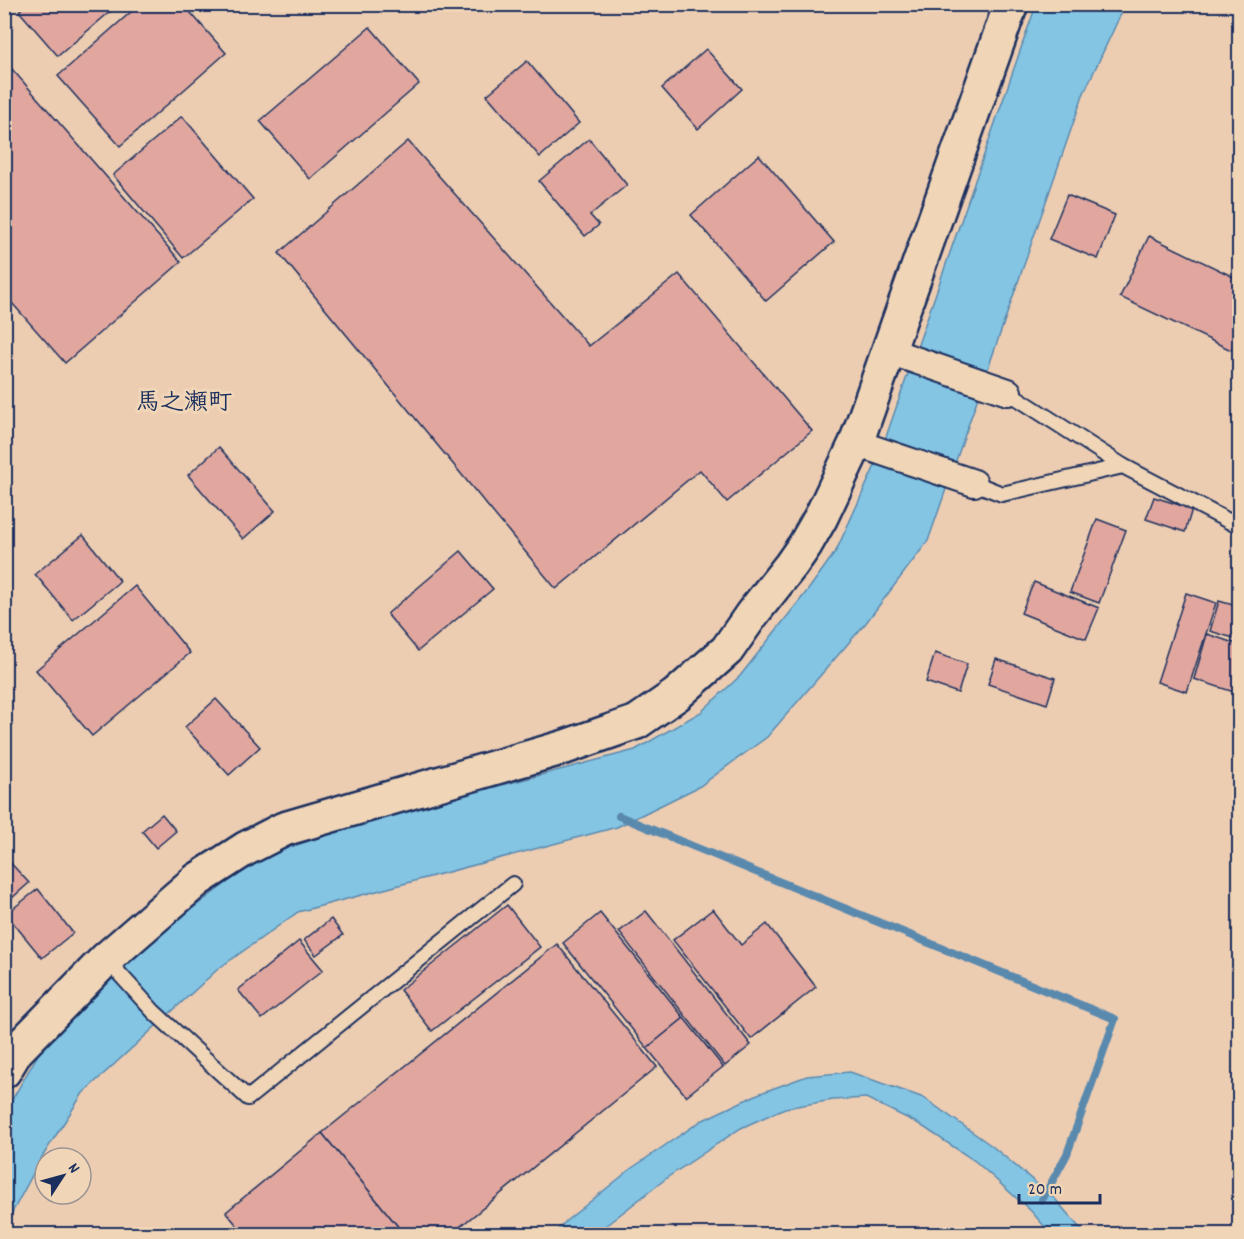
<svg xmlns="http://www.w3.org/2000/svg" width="1244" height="1239" viewBox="0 0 1244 1239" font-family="Dekko,'Klee One',sans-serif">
  <rect width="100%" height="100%" fill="#edcdb2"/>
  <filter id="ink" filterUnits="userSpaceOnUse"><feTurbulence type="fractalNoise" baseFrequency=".0167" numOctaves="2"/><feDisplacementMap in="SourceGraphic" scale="12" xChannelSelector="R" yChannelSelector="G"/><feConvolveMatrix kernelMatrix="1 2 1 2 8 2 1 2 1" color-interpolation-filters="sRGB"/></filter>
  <g filter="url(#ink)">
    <g fill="#84c5e4" stroke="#5a89ae" stroke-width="1.5">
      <path d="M 1036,5 L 1125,5 L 1083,95 L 928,541 L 865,624 L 767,737 L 700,786 L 617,827 L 298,912 L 218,969 L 83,1093 L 42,1157 L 5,1226 L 5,1112 L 43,1046 L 104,985 L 165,929 L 261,857 L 374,819 L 635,750 L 701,712 L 740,676 L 808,590 L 836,551 L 879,457 Z"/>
      <path d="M 850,1072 L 924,1098 L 992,1146 L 1056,1200 L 1085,1234 L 1051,1234 L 1031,1211 L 975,1161 L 919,1124 L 866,1098 L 833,1100 L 785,1108 L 741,1128 L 668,1177 L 595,1234 L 554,1234 L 566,1221 L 632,1168 L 701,1121 L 758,1094 L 807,1076 Z"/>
    </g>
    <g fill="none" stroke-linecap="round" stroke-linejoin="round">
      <path stroke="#5a89ae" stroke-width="8" d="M 619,816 L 1115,1019 L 1067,1154 L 1042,1200"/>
    </g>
    <g fill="#e1a79f" stroke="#1b2f5e" stroke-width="1.5">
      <path d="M 26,4 L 119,4 L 58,56 L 19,11 Z"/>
      <path d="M 140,4 L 183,4 L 226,53 L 120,146 L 58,76 Z"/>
      <path d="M 370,27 L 419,84 L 310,179 L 260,121 Z"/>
      <path d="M 706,49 L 742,89 L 698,129 L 662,88 Z"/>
      <path d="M 4,60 L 181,262 L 65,363 L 4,294 Z"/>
      <path d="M 527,61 L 579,123 L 540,157 L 487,95 Z"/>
      <path d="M 182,116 L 253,199 L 183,258 L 113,175 Z"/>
      <path d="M 589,139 L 627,185 L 590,215 L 599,225 L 585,236 L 539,181 Z"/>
      <path d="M 408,141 L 589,346 L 679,274 L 812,431 L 727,502 L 700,470 L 556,589 L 279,253 Z"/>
      <path d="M 759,155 L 834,242 L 766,301 L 691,215 Z"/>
      <path d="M 1067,195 L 1115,215 L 1098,259 L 1049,239 Z"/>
      <path d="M 1149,236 L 1240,280 L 1240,333 L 1231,350 L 1120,297 Z"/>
      <path d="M 219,447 L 275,511 L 243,539 L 188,475 Z"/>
      <path d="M 1154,497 L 1192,509 L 1185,532 L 1146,519 Z"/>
      <path d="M 1097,519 L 1126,530 L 1099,603 L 1070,592 Z"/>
      <path d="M 83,535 L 120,581 L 73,620 L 35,574 Z"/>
      <path d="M 461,551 L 493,589 L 418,651 L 387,614 Z"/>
      <path d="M 1034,582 L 1099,608 L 1086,639 L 1021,613 Z"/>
      <path d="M 135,586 L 190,653 L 92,736 L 36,670 Z"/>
      <path d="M 1186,593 L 1216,603 L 1187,692 L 1157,682 Z"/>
      <path d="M 1219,601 L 1240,607 L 1240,640 L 1210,631 Z"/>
      <path d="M 1207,634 L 1240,645 L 1240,694 L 1194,679 Z"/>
      <path d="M 935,653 L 967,664 L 958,693 L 926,682 Z"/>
      <path d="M 996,659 L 1055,678 L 1047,704 L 988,684 Z"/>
      <path d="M 216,699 L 260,747 L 229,775 L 185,727 Z"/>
      <path d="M 162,814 L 176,831 L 156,848 L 142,831 Z"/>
      <path d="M 6,858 L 29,883 L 4,905 L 4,859 Z"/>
      <path d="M 38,889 L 73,933 L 42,958 L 6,914 Z"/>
      <path d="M 507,905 L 540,947 L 432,1031 L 400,990 Z"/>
      <path d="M 713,909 L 741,945 L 767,924 L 816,987 L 751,1039 L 673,940 Z"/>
      <path d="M 646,911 L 751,1045 L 725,1066 L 619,932 Z"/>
      <path d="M 600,913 L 684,1018 L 647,1048 L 563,943 Z"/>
      <path d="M 331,919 L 343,935 L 316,955 L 304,940 Z"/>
      <path d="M 299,941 L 323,970 L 262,1019 L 238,990 Z"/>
      <path d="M 557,944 L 657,1067 L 451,1234 L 404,1234 L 322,1133 Z"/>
      <path d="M 684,1018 L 723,1067 L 686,1096 L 647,1048 Z"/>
      <path d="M 322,1133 L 404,1234 L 244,1234 L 226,1212 Z"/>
    </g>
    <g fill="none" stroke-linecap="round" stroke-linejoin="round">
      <defs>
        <g id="lane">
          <path d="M 1008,392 L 1123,466"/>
          <path d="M 974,483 L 1002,494 L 1123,466 L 1240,527"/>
          <path d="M 106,959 L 154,1012 L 248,1098 L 513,884"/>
        </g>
        <g id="street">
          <path d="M 889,351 L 1008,392"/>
          <path d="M 856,443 L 974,483"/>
        </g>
        <path id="secondary" d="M 4,1071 L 16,1051 L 106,959 L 197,880 L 245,849 L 284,829 L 565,747 L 637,722 L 676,695 L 727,650 L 752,614 L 791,565 L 805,545 L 821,517 L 856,443 L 1011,4"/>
      </defs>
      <use href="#lane" stroke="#1b2f5e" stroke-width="18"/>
      <use href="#street" stroke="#1b2f5e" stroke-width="30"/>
      <use href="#secondary" stroke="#1b2f5e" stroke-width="38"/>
      <use href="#lane" stroke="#f0d6b7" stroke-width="14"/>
      <use href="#street" stroke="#f0d6b7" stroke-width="26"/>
      <use href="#secondary" stroke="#f0d6b7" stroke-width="33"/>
    </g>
  </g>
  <g text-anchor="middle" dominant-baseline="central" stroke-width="6" stroke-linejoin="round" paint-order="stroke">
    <g font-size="24" font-weight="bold" fill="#1b2f5e" stroke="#f0d6b7">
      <text x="184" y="404">馬之瀬町</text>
    </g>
  </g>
  <rect width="1244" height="1239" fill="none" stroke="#f0d6b7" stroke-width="24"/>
  <rect x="12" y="12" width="1220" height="1215" fill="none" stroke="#1b2f5e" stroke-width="2" filter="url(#ink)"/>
  <g transform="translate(63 1176) rotate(54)"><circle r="28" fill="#f0d6b7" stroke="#9b9393" stroke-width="1.5"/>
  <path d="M0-4.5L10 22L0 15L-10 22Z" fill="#1b2f5e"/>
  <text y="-9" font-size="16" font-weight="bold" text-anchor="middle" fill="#1b2f5e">N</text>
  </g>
  <path d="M1019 1194v9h81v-9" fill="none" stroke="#1b2f5e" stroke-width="3"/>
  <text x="1028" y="1194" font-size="18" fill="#1b2f5e" stroke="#f0d6b7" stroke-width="4.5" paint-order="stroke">20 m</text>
</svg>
